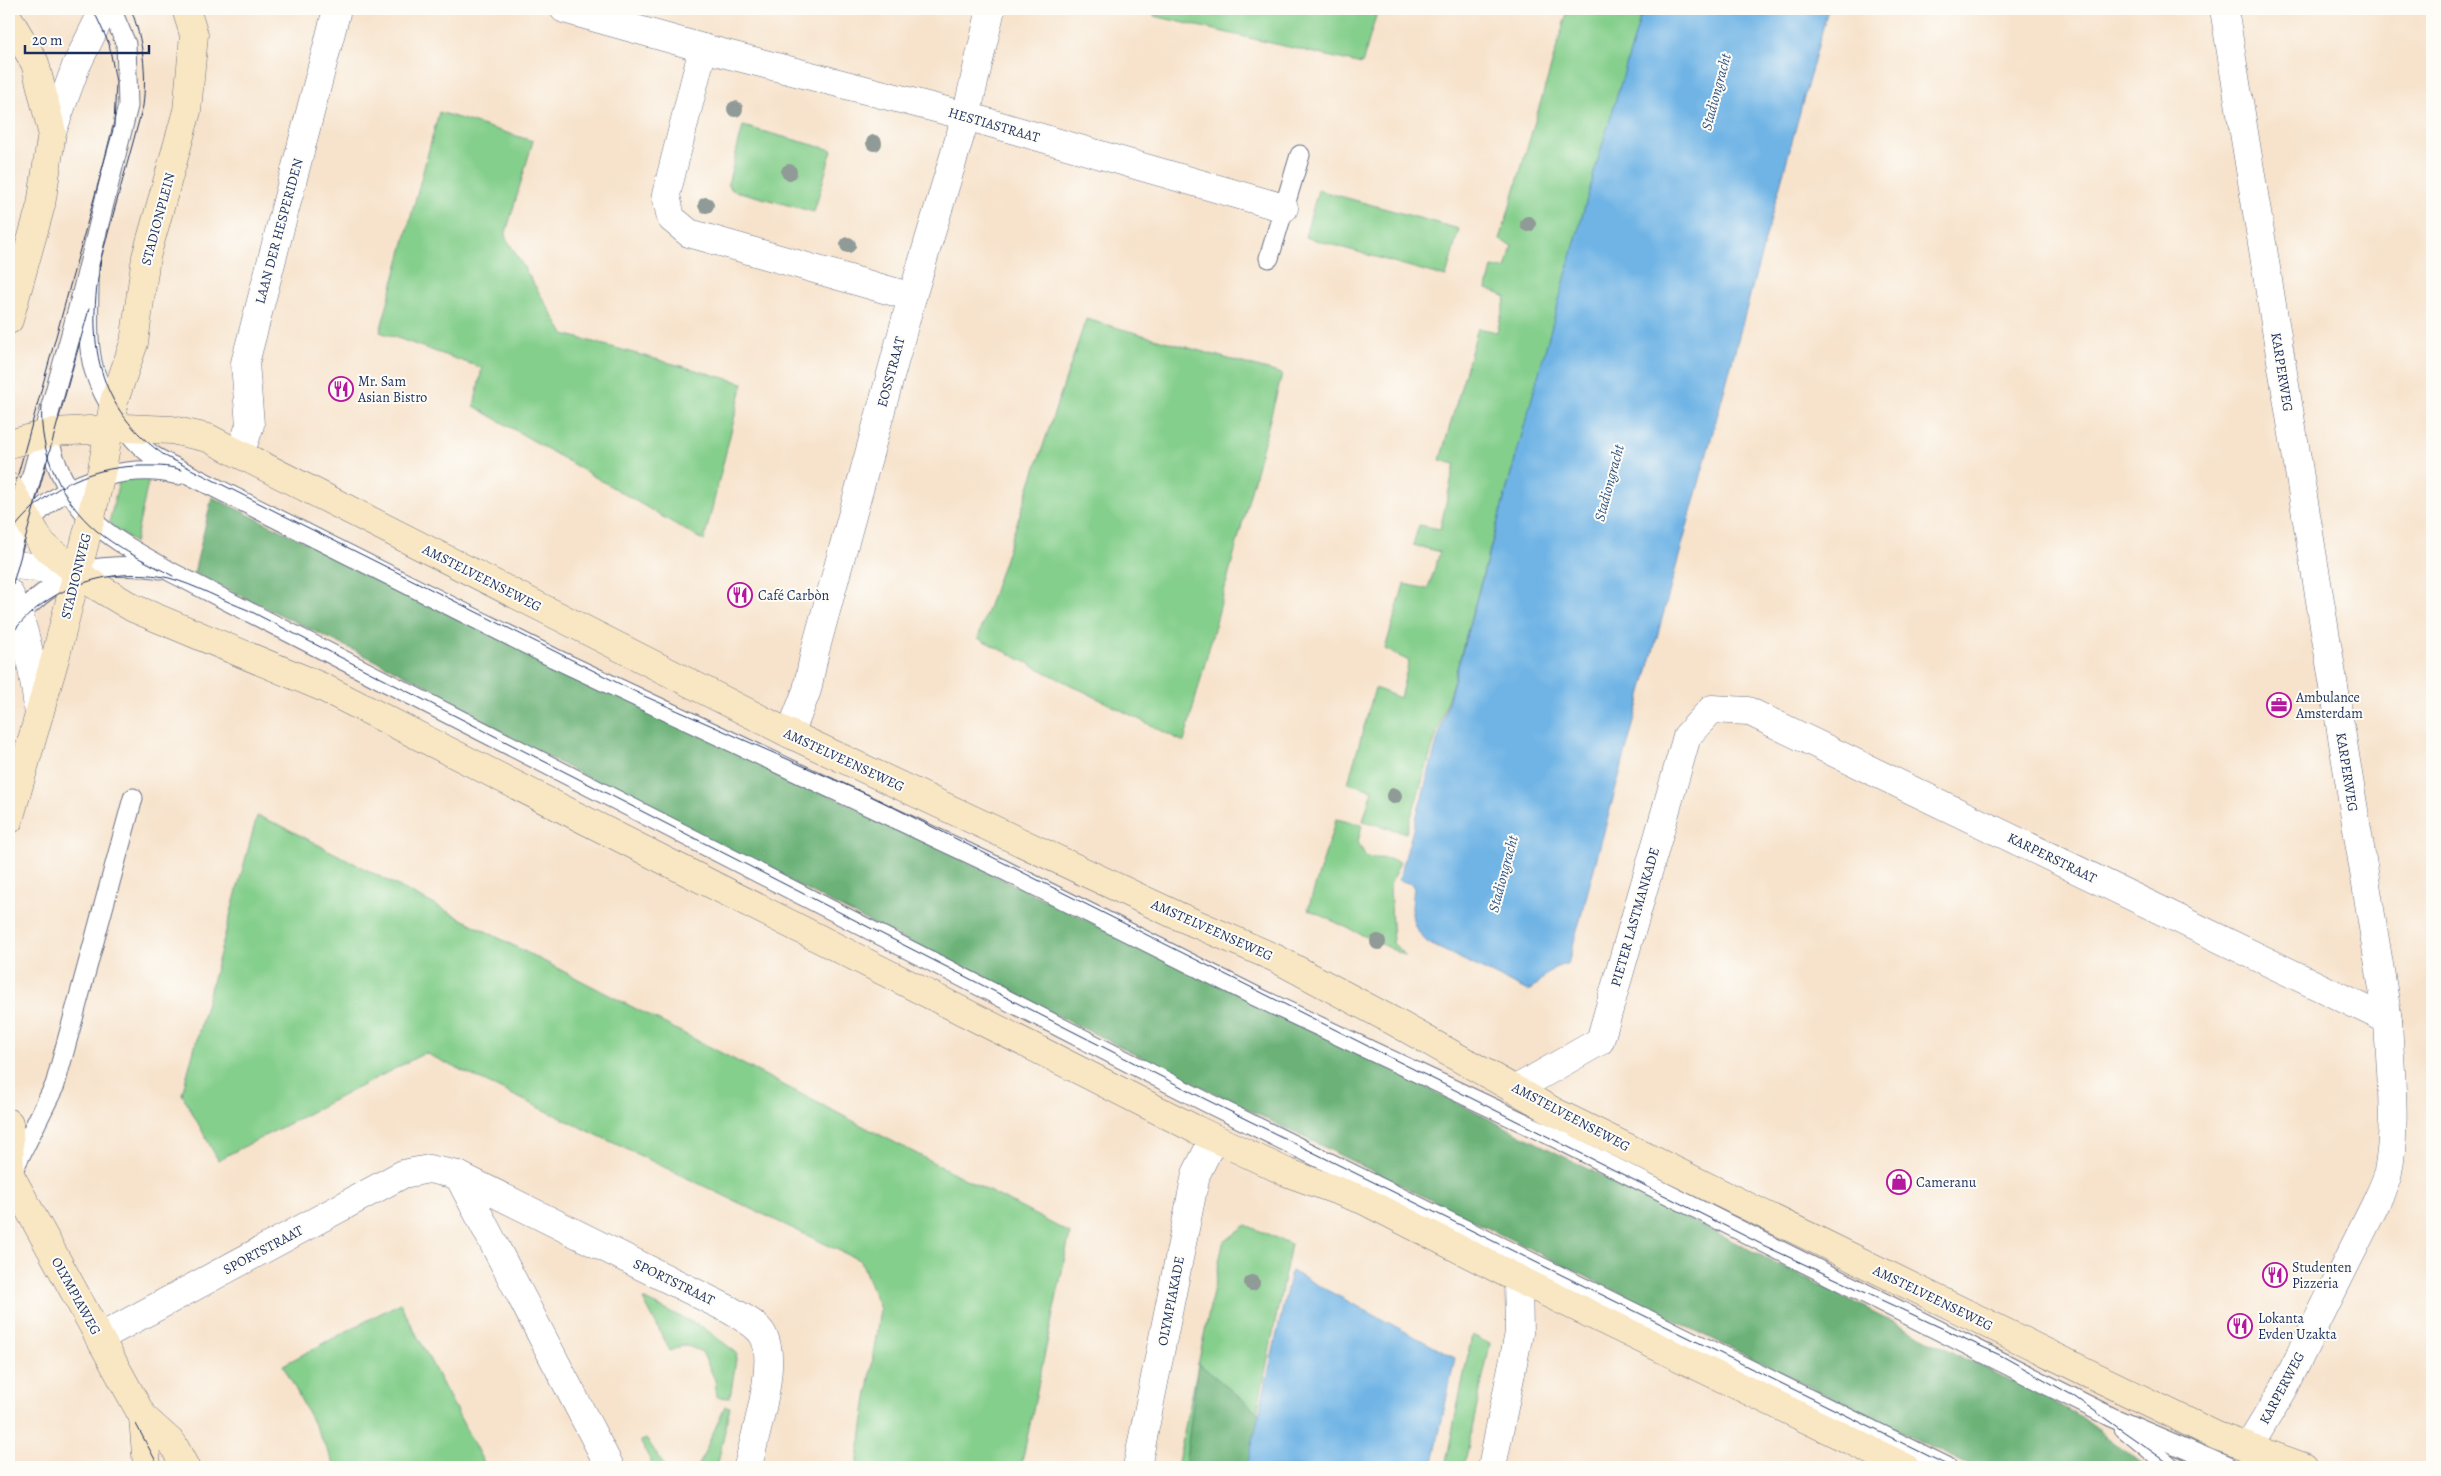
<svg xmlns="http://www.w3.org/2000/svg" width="2441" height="1476" viewBox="0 0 2441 1476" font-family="Alegreya,serif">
  <rect width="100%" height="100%" fill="#fdfcf7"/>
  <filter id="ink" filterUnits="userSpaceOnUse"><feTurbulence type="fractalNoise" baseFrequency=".02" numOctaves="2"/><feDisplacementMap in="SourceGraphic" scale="10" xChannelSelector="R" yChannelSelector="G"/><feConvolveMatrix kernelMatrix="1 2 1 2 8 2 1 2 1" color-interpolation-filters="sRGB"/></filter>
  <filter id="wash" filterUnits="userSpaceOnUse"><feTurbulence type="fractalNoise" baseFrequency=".0096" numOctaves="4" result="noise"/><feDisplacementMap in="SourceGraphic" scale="20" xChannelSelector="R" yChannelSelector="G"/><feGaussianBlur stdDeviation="1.12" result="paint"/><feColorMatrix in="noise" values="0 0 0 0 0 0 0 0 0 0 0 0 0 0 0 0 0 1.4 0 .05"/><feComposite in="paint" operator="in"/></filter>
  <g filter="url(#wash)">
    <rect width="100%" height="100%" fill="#f7e3cc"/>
    <g fill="#85cf8c" stroke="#507f75">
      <path d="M 1156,9 L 1378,9 L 1362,64 L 1154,16 Z"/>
      <path d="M 1568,9 L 1643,9 L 1598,162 L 1453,682 L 1406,833 L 1363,821 L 1372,790 L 1348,783 L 1375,688 L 1400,698 L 1409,661 L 1385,649 L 1404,584 L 1428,589 L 1440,552 L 1413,545 L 1419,525 L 1440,529 L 1455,464 L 1440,460 L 1478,328 L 1497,332 L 1506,297 L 1487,289 L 1492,267 L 1506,269 L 1512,246 L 1500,240 Z"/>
      <path d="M 439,112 L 533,141 L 505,236 L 564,334 L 743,383 L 704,541 L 474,406 L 482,368 L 380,332 Z"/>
      <path d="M 743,126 L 832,150 L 814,212 L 732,190 L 728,184 Z"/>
      <path d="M 1318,190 L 1459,229 L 1446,277 L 1305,237 Z"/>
      <path d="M 1086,319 L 1282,374 L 1184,742 L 978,638 Z"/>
      <path d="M 120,477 L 149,478 L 135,543 L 109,523 Z"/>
      <path d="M 257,816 L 280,825 L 1070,1233 L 1021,1467 L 857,1467 L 880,1309 L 861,1261 L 425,1053 L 218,1160 L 182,1094 Z"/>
      <path d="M 1336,819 L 1362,825 L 1358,842 L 1366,857 C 1379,859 1387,857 1400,862 L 1390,885 L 1393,943 L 1406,956 L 1308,909 Z"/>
      <path d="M 1246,1225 L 1291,1244 L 1246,1467 L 1177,1467 L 1223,1243 Z"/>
      <path d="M 643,1299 L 704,1328 L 737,1353 L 730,1398 L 717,1397 L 715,1380 L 702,1352 L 685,1345 L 670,1351 Z"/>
      <path d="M 400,1303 L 486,1467 L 336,1467 L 283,1365 Z"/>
      <path d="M 1472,1335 L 1490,1344 L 1464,1467 L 1445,1467 Z"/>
      <path d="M 725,1406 L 730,1407 L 717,1467 L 698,1467 Z"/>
      <path d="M 647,1439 L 665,1467 L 654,1467 L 640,1441 Z"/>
    </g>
    <g fill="#6cb278" stroke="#44706b">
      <path d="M 212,497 L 1238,993 L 2057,1404 L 2076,1414 L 2147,1467 L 1972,1467 L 900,938 L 520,743 L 432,688 L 194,573 Z"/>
      <path d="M 1198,1363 L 1260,1414 L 1247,1467 L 1185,1467 Z"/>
    </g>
    <g fill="#6fb4e5" stroke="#4572a2">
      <path d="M 1643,9 L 1828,9 L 1568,964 C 1544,968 1547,980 1528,991 L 1428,943 C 1407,922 1412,912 1414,885 L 1399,880 L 1596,166 Z"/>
      <path d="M 1291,1271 L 1455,1358 L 1432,1467 L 1247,1467 Z"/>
    </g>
  </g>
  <g filter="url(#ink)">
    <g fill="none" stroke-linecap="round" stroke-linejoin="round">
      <defs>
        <g id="lane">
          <path d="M 1269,258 L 1300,155"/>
          <path d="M 89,266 C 90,299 85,338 94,370 C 103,398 128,439 152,455 C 160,460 168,464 176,468 L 554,658 L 1000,868 L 1257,997 L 1558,1139 L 2111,1417 L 2228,1467"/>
          <path d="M 48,424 C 48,454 69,498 91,519 C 113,541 144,556 171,572 L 1206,1102 L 1947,1467"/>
          <path d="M 24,531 C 49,485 129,460 178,475"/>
          <path d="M 9,558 L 79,305 L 128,106 L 126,44 L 111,9"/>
          <path d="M 11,623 C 28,604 52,584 75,574 C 94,565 140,565 160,569"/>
          <path d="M 12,1172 L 55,1085 L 133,798"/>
          <path d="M 2124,1428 L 2171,1467"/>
        </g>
        <g id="street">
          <path d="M 564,9 L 703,48 L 966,116 L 1284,208"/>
          <path d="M 2224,9 L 2388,1020 C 2390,1071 2398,1126 2387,1177 C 2384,1186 2379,1196 2375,1205 L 2283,1390 L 2248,1448"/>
          <path d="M 703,48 L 666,195 L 671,218 L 689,233 L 912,297"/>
          <path d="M 52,132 L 76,66 L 104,9"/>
          <path d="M 240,454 L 250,425 L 245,363 L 337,9"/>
          <path d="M 9,564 L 76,573"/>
          <path d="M 9,593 C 28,631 33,672 39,714"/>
          <path d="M 790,734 L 807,690 L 815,651 L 912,297 L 966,116 L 991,9"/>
          <path d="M 1516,1089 L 1600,1041 L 1687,736 L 1712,709 L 1748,711 L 2388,1020"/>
          <path d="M 458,1175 L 610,1467"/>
          <path d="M 99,1338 L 403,1174 L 429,1169 L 458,1175 L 730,1310 C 741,1317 756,1323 763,1335 C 779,1361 754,1437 748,1467"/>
          <path d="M 1137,1467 L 1196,1174 L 1214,1138"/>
          <path d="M 1492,1467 L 1519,1333 L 1518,1279"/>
        </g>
        <g id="secondary">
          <path d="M 9,19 L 35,63 L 52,132 L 41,205 L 9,320"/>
          <path d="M 9,444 L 54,432 L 125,428 L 172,430 L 208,438 L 790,734 L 1176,915 L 1275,958 L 1393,1021 L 1553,1111 L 1604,1136 L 2217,1436 L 2304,1467"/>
          <path d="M 9,487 L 42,544 L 88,581 L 133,608 L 322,687 L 1195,1129 L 1286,1172 L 1363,1200 L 1518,1279 L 1905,1467"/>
          <path d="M 9,820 L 56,655 L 89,526 L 102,469 L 114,401 L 134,343 L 146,257 L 187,111 L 194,35 L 186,9"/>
          <path d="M 9,1123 L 10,1175"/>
          <path d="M 9,1173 L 143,1417 L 173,1444 L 185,1467"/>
          <path d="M 143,1417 L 147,1467"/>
        </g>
      </defs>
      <use href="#lane" stroke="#686e84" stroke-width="21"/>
      <use href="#street" stroke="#686e84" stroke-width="29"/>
      <use href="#secondary" stroke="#686e84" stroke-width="29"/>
      <use href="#lane" stroke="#fff" stroke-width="19"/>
      <use href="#street" stroke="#fff" stroke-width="28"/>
      <use href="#secondary" stroke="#f9e7c3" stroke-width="28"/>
      <g stroke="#1b2f5e" stroke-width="1">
        <path d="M 101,260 C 86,340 95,408 167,457 L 642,695 L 869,795 L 1765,1246 L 2002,1356 L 2072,1395 L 2174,1467"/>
        <path d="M 99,266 L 143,106 C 147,72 143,41 131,9"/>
        <path d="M 42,405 C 40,429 45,453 55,475 C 82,533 120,548 173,576"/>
        <path d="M 9,507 L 114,126 L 116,82 L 109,44 L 93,9"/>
        <path d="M 9,535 C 40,492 85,467 139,466 C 154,466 167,465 181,470"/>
        <path d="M 9,598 L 89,309"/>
        <path d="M 9,638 C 42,588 111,565 169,578 C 193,584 224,601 248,610 L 1207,1100 L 1951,1467"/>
        <path d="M 136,1424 L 159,1467"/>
      </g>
    </g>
    <g fill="#909a97">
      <circle cx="735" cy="109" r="8"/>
      <circle cx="874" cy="143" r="8"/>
      <circle cx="789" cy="172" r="8"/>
      <circle cx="706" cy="205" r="8"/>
      <circle cx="1528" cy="224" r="8"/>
      <circle cx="848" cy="245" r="8"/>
      <circle cx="1394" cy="796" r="8"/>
      <circle cx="1378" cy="942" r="8"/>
      <circle cx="1252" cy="1283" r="8"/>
    </g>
  </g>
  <defs>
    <symbol id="restaurant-ring" viewBox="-11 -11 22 22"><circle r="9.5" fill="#fdfcf7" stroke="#b5179e" stroke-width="1.5"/><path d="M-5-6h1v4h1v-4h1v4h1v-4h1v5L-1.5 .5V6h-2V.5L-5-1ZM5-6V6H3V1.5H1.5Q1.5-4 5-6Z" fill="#b5179e"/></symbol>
    <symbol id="office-ring" viewBox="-11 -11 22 22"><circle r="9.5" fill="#fdfcf7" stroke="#b5179e" stroke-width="1.5"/><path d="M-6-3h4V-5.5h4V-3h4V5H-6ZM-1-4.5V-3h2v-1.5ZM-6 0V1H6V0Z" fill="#b5179e"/></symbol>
    <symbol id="shop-ring" viewBox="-11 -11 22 22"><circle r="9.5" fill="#fdfcf7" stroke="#b5179e" stroke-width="1.5"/><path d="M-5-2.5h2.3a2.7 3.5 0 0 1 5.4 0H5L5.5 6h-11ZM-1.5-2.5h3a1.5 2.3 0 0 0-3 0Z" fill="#b5179e"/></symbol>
  </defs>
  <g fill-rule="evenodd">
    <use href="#restaurant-ring" x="327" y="375" width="28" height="28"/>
    <use href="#restaurant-ring" x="726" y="581" width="28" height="28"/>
    <use href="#office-ring" x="2265" y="691" width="28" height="28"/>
    <use href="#shop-ring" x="1885" y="1168" width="28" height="28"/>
    <use href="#restaurant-ring" x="2261" y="1261" width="28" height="28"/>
    <use href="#restaurant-ring" x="2226" y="1312" width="28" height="28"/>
  </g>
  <g text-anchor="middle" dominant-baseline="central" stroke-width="4" stroke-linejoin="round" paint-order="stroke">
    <g font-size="14" fill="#1b2f5e" stroke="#fdfcf7">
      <text transform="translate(994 125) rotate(16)">HESTIASTRAAT</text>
      <text transform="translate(158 219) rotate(-75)">STADIONPLEIN</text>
      <text transform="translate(279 231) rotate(-75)">LAAN DER HESPERIDEN</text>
      <text transform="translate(891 372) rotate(-75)">EOSSTRAAT</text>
      <text transform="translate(2282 372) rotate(81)">KARPERWEG</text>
      <text transform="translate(76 576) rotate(-76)">STADIONWEG</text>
      <text transform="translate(482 578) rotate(27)">AMSTELVEENSEWEG</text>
      <text transform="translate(844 760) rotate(25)">AMSTELVEENSEWEG</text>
      <text transform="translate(2347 772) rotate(81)">KARPERWEG</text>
      <text transform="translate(2052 858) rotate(26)">KARPERSTRAAT</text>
      <text transform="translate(1635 917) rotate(-74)">PIETER LASTMANKADE</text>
      <text transform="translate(1212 930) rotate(24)">AMSTELVEENSEWEG</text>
      <text transform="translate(1571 1117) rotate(28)">AMSTELVEENSEWEG</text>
      <text transform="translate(263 1250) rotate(-28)">SPORTSTRAAT</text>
      <text transform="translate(674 1282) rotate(26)">SPORTSTRAAT</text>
      <text transform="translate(76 1296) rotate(61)">OLYMPIAWEG</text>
      <text transform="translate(1933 1298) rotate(26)">AMSTELVEENSEWEG</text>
      <text transform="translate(1171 1301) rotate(-79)">OLYMPIAKADE</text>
      <text transform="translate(2282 1388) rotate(-62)">KARPERWEG</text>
    </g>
    <g font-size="14" fill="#1b2f5e" stroke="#fdfcf7" text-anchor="start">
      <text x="358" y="381">Mr. Sam<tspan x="358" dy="16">Asian Bistro</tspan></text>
      <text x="758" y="595">Café Carbòn</text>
      <text x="2296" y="697">Ambulance<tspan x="2296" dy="16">Amsterdam</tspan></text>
      <text x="1916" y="1182">Cameranu</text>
      <text x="2292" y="1267">Studenten<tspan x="2292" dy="16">Pizzeria</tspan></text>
      <text x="2258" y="1318">Lokanta<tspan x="2258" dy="16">Evden Uzakta</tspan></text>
    </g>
    <g font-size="15" font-style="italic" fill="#345786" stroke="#fdfcf7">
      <text transform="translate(1716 92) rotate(-75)">Stadiongracht</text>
      <text transform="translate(1609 483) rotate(-75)">Stadiongracht</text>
      <text transform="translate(1503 874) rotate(-75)">Stadiongracht</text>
    </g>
  </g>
  <rect width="2441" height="1476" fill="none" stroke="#fdfcf7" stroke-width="30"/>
  <path d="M25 45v8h124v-8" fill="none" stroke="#1b2f5e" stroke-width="2.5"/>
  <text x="32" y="45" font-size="15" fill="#1b2f5e" stroke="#fdfcf7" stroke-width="4" paint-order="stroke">20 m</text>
</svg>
